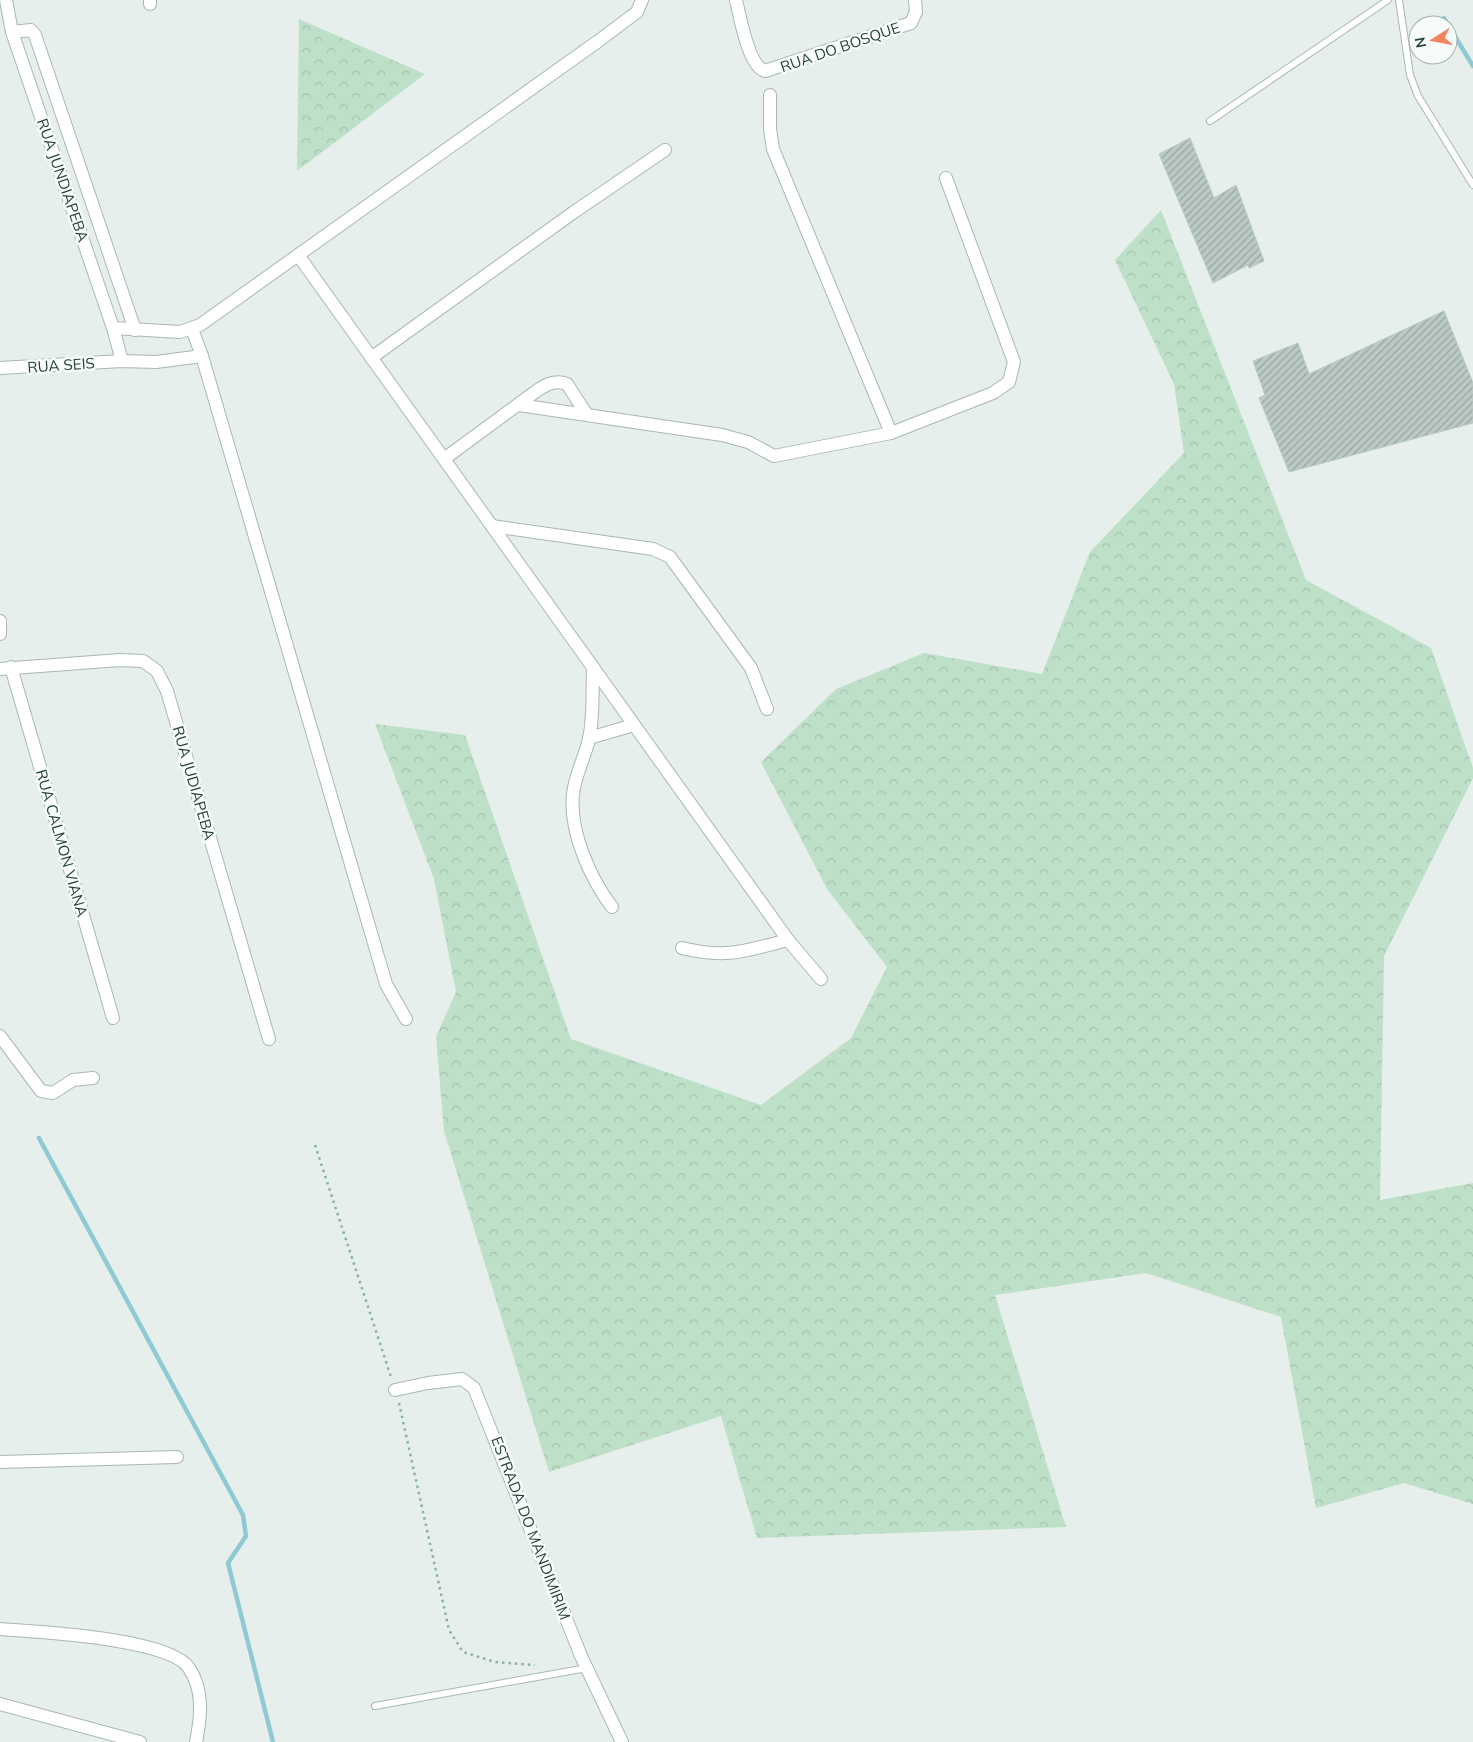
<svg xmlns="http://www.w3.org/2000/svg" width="1473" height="1742" viewBox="0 0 1473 1742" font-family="Mulish,sans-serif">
  <defs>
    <pattern id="forest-crowns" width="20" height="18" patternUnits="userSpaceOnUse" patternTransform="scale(1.25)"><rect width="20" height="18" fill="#bfe0c8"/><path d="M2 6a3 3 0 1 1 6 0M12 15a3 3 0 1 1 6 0" fill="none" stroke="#a4c1ad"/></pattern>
    <pattern id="building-hatch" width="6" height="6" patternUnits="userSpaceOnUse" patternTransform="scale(1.25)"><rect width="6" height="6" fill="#bbcac4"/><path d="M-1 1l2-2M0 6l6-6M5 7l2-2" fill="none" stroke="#98a6a0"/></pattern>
  </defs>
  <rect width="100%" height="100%" fill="#e6efeb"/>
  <g fill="url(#forest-crowns)">
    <path d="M 299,19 L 425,74 L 297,171 Z"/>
    <path d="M 1161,210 L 1306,580 L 1431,648 L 1473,768 L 1473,778 L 1384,956 L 1380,1200 L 1473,1183 L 1473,1504 L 1404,1483 L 1316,1508 L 1281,1317 L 1146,1273 L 995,1295 L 1066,1527 L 757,1538 L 721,1416 L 549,1472 L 444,1131 L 436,1037 L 456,992 L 434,879 L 375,724 L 465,735 L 571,1039 L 761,1105 L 851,1038 L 887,967 L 827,889 L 761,762 L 836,689 L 924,653 L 1042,674 L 1090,552 L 1184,453 L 1174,384 L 1115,260 Z"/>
  </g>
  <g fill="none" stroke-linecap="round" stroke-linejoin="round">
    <g stroke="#8ec9d4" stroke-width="4.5">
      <path d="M 1444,18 L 1448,25"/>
      <path d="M 1448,25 L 1473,66"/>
      <path d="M 39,1138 L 243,1515 L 246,1536 L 228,1563 L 273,1742"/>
    </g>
  </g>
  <g fill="url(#building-hatch)" stroke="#b8c9c2">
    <path d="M 1190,138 L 1214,198 L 1236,185 L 1264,261 L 1249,268 L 1248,265 L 1213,283 L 1159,154 Z"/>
    <path d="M 1444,311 L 1473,383 L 1473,423 L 1289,472 L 1259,398 L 1265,395 L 1253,361 L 1298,343 L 1309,374 Z"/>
  </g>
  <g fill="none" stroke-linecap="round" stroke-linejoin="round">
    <defs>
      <g id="lane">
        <path d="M 1399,0 L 1410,75 L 1418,96 L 1473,185"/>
        <path d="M 1210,121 L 1388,0"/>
        <path d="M 375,1706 L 587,1668"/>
      </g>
      <g id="street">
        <path d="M 6,0 L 12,32 L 113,328 L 122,361"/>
        <path d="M 150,0 L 150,4"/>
        <path d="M 736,0 C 740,16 748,66 765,71 L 911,23 L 916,12 L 915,0"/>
        <path d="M 12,32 L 31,30 L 35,35 L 135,330"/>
        <path d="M 770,95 L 770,129 L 773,149 L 891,433"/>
        <path d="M 298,255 L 788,940 L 821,979"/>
        <path d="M 113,328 L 180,332 L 200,325 L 597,42 L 637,12 L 642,0"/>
        <path d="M 192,329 L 202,356 L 386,984 L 406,1019"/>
        <path d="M 371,358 L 574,212 L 665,150"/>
        <path d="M 0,368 L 122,361 L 156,362 L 202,356"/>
        <path d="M 519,405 L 722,435 L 748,442 L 774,456 L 891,433 L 993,393 L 1009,382 L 1014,362 L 946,178"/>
        <path d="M 444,459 L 535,392 C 545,385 555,379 567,384 L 587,415"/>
        <path d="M 492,526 L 653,549 L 670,557 L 751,668 L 767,709"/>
        <path d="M 0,621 L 0,634"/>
        <path d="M 11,667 L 113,1018"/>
        <path d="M 593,667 C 592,690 594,716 589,739 C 585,757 575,775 573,794 C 569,831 590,878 612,907"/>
        <path d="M 0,669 L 120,660 L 143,661 L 157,671 L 167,691 L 269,1039"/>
        <path d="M 589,738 L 634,725"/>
        <path d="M 682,948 C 726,959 745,951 788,940"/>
        <path d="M 0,1036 L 41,1091 L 53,1093 L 73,1080 L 93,1078"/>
        <path d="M 395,1390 L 428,1383 L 462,1379 L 474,1388 L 581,1656 L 622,1742"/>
        <path d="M 0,1462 L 177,1457"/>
        <path d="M 0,1629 C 37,1632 169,1638 189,1668 C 204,1690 201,1717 196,1742"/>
        <path d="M 0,1704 L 140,1742"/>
      </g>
    </defs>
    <use href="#lane" stroke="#a8b8b2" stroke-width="8"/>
    <use href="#street" stroke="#a8b8b2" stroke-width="14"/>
    <g stroke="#86b3a5" stroke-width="2.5" stroke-dasharray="2.5 4" stroke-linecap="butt">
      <path d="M 315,1145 L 391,1377"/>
      <path d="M 399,1403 L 449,1630 L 463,1652 L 495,1662 L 535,1665"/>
    </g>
    <use href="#lane" stroke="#fff" stroke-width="6"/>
    <use href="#street" stroke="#fff" stroke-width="12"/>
  </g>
  <g text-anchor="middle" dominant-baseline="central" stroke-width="5" stroke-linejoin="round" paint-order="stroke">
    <g font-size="15" fill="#24423a" stroke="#f7fbf9">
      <text transform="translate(840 47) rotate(-19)">RUA DO BOSQUE</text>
      <text transform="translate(63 180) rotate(71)">RUA JUNDIAPEBA</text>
      <text transform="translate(61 365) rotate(-4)">RUA SEIS</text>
      <text transform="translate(194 783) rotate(74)">RUA JUDIAPEBA</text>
      <text transform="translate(62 843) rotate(74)">RUA CALMON VIANA</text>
      <text transform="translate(531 1528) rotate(69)">ESTRADA DO MANDIMIRIM</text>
    </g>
  </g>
  <g transform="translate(1433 40) rotate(259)"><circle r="24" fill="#f7fbf9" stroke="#a3b1ad"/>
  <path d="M0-4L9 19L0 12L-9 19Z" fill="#f4845f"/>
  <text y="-8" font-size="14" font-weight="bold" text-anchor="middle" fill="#24423a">N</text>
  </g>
</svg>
